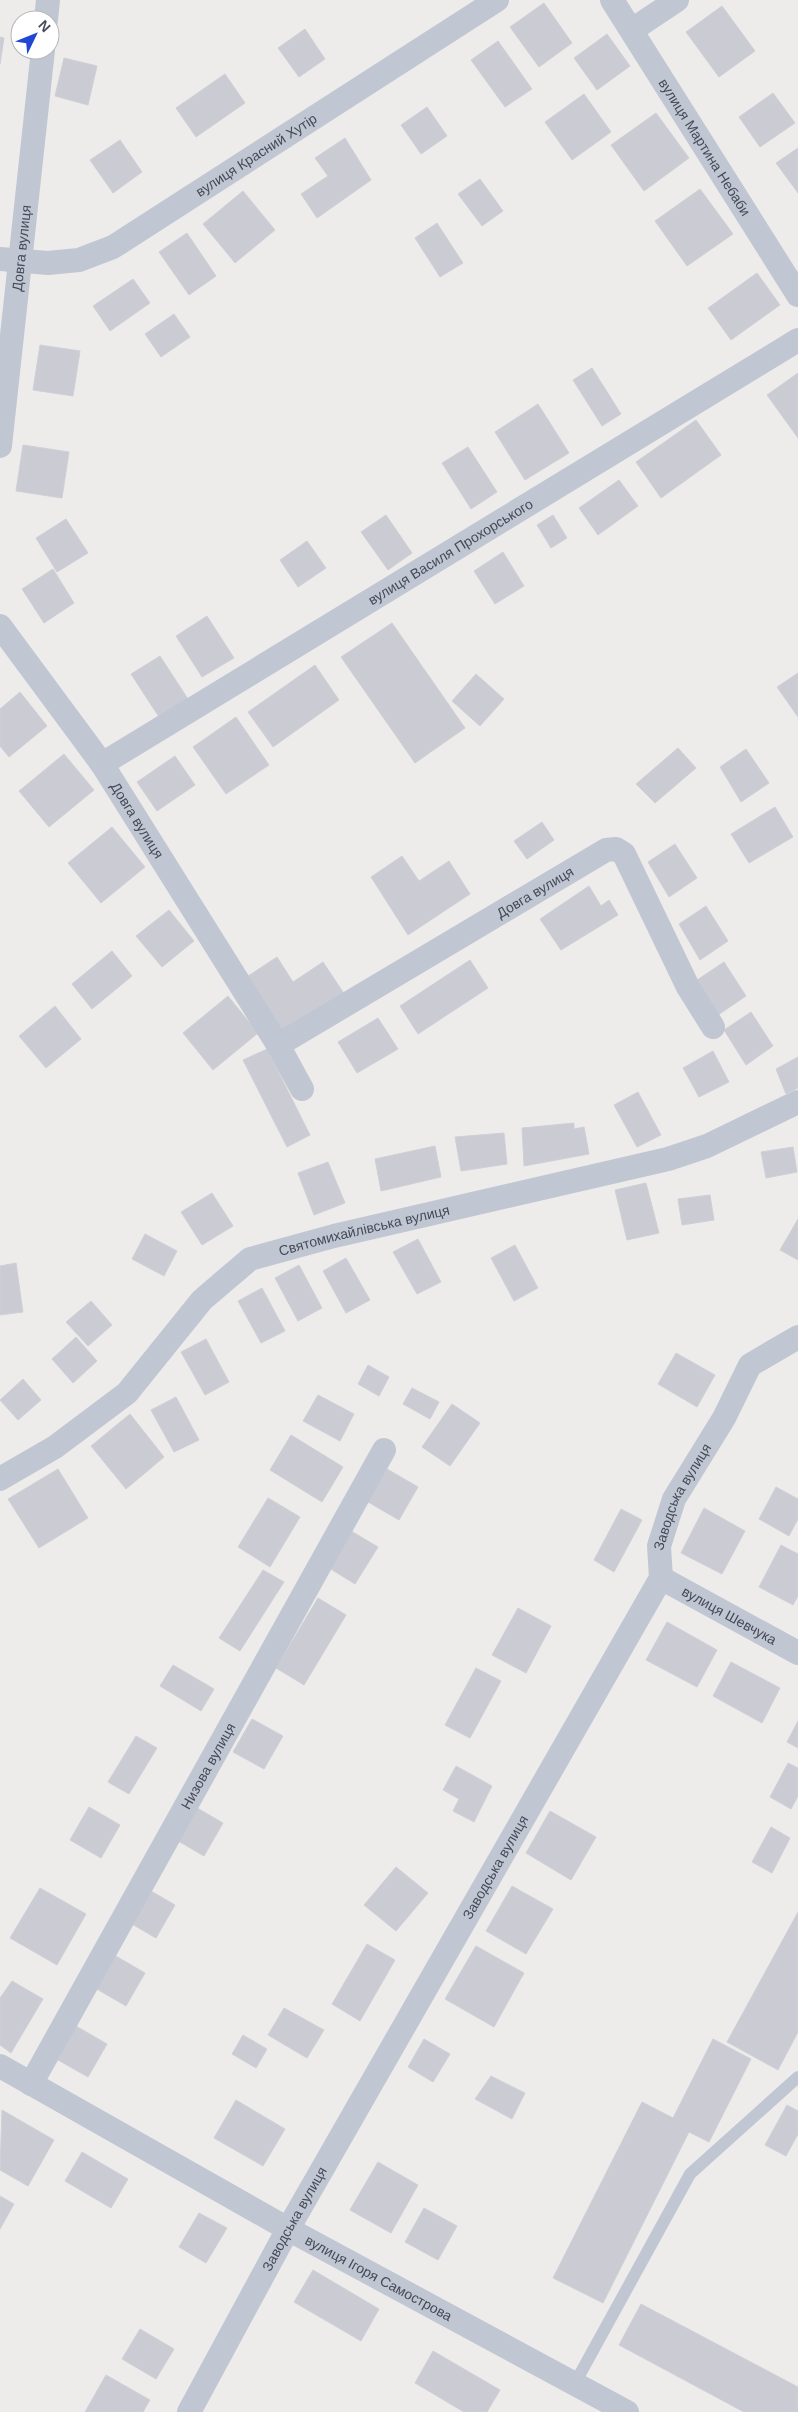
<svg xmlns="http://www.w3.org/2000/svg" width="798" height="2412" viewBox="0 0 798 2412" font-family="Helvetica,sans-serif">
  <rect width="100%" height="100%" fill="#eeeceb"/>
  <g fill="#cbccd3" stroke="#cfd0d7">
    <path d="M 544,3 L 572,43 L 539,67 L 510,27 Z"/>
    <path d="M 722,6 L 755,51 L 719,77 L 686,32 Z"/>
    <path d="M 305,29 L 325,59 L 299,77 L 278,48 Z"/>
    <path d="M 607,34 L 630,66 L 597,90 L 574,58 Z"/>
    <path d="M 0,37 L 4,38 L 0,64 Z"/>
    <path d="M 498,41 L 532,89 L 505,107 L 471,60 Z"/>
    <path d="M 64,58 L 97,66 L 88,105 L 55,96 Z"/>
    <path d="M 225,74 L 245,103 L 196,137 L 176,108 Z"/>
    <path d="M 773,93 L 795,123 L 760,147 L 739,117 Z"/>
    <path d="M 584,94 L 611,132 L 572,160 L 545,122 Z"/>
    <path d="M 427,107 L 447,136 L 421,154 L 401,125 Z"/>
    <path d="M 656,113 L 689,158 L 644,191 L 611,145 Z"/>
    <path d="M 345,138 L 371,180 L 317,218 L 301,194 L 328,176 L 315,158 Z"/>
    <path d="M 120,140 L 142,172 L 113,193 L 90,160 Z"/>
    <path d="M 798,148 L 798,193 L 776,163 Z"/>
    <path d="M 480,179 L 503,211 L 482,226 L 458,194 Z"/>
    <path d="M 700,189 L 733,234 L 687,266 L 655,221 Z"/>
    <path d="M 243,191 L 275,230 L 235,263 L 203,224 Z"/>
    <path d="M 437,223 L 463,263 L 440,277 L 415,238 Z"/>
    <path d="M 187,233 L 216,276 L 189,295 L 159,252 Z"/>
    <path d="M 757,273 L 780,305 L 731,340 L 708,308 Z"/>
    <path d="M 133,279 L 150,303 L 110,331 L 93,306 Z"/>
    <path d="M 174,314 L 190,337 L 161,357 L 145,334 Z"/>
    <path d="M 40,345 L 80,351 L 73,396 L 33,390 Z"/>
    <path d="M 592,368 L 621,414 L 602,426 L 573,380 Z"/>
    <path d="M 798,373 L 798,438 L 767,395 Z"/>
    <path d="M 538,404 L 569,453 L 525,480 L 495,432 Z"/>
    <path d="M 696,420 L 721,455 L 661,498 L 636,462 Z"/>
    <path d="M 23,445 L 69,452 L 62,498 L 16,491 Z"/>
    <path d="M 468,447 L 497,492 L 471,509 L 442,463 Z"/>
    <path d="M 619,480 L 638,506 L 598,535 L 579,508 Z"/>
    <path d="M 386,515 L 412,553 L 388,570 L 361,532 Z"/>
    <path d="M 553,515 L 567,538 L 551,548 L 537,525 Z"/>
    <path d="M 66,519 L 88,553 L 57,572 L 36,538 Z"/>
    <path d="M 307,541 L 326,568 L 298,587 L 280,560 Z"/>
    <path d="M 503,552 L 524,586 L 495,604 L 474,571 Z"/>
    <path d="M 53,569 L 74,603 L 44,623 L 22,589 Z"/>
    <path d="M 207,616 L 234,658 L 202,677 L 176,636 Z"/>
    <path d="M 392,623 L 465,728 L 415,763 L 341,657 Z"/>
    <path d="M 160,656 L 188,699 L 159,717 L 131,674 Z"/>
    <path d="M 315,665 L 339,700 L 273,747 L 248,712 Z"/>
    <path d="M 798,673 L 798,717 L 777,687 Z"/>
    <path d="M 476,674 L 504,699 L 480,726 L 452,701 Z"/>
    <path d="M 20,692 L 47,726 L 9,757 L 0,746 L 0,709 Z"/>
    <path d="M 236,717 L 269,765 L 226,794 L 193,747 Z"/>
    <path d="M 678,748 L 696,768 L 655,803 L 636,784 Z"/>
    <path d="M 746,749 L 769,783 L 741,802 L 720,767 Z"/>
    <path d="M 64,754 L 94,790 L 49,827 L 19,791 Z"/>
    <path d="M 175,756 L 195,785 L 157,811 L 137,782 Z"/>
    <path d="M 775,807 L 793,837 L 749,863 L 731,834 Z"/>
    <path d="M 542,822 L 554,840 L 527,859 L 514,841 Z"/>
    <path d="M 112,827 L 145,867 L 101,903 L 68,863 Z"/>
    <path d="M 675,844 L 697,878 L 669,897 L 648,862 Z"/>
    <path d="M 402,856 L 419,881 L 449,861 L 470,894 L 408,935 L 371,877 Z"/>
    <path d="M 589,886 L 601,906 L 609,900 L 618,915 L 561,950 L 540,919 Z"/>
    <path d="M 706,906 L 728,941 L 700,960 L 679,924 Z"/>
    <path d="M 169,910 L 194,941 L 162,967 L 136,936 Z"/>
    <path d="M 112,951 L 132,976 L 92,1009 L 72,984 Z"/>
    <path d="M 277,957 L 293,982 L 323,962 L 345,995 L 283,1036 L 245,978 Z"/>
    <path d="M 470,960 L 488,988 L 418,1034 L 400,1006 Z"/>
    <path d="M 724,962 L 746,996 L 718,1015 L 697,980 Z"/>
    <path d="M 228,996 L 258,1033 L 213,1070 L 183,1033 Z"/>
    <path d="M 55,1006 L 81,1039 L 46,1068 L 19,1036 Z"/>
    <path d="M 751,1012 L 773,1046 L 746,1065 L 724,1030 Z"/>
    <path d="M 378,1018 L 398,1049 L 357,1073 L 338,1042 Z"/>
    <path d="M 267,1049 L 310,1135 L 287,1147 L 243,1060 Z"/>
    <path d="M 713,1051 L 729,1082 L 699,1097 L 683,1068 Z"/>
    <path d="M 798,1057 L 798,1088 L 786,1094 L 776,1069 Z"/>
    <path d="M 638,1092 L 661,1135 L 637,1147 L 614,1105 Z"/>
    <path d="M 574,1123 L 574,1129 L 584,1127 L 589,1154 L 524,1166 L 522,1128 Z"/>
    <path d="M 504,1133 L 507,1164 L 461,1171 L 455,1137 Z"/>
    <path d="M 435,1146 L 441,1177 L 381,1191 L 375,1159 Z"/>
    <path d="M 793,1147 L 797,1172 L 766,1178 L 761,1152 Z"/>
    <path d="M 328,1162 L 345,1203 L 314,1215 L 298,1173 Z"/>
    <path d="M 646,1183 L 659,1233 L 627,1240 L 615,1190 Z"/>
    <path d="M 212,1193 L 233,1226 L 202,1245 L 181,1212 Z"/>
    <path d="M 710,1195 L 714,1220 L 682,1225 L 678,1199 Z"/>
    <path d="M 798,1219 L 798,1260 L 780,1250 Z"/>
    <path d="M 145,1234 L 177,1251 L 164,1276 L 132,1259 Z"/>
    <path d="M 418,1239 L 441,1282 L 417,1294 L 393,1252 Z"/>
    <path d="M 515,1245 L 538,1288 L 514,1301 L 491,1258 Z"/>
    <path d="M 346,1258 L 370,1300 L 346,1313 L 323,1271 Z"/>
    <path d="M 16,1263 L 23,1312 L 0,1315 L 0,1266 Z"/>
    <path d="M 299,1265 L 322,1308 L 298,1321 L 275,1278 Z"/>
    <path d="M 262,1288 L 285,1331 L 261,1343 L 238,1301 Z"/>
    <path d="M 91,1301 L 112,1325 L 88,1346 L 66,1322 Z"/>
    <path d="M 76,1337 L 97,1361 L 73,1383 L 52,1359 Z"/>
    <path d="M 206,1339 L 229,1382 L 205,1395 L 181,1352 Z"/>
    <path d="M 676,1353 L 715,1375 L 697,1407 L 658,1384 Z"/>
    <path d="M 368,1365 L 389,1377 L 379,1396 L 358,1384 Z"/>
    <path d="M 23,1379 L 41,1400 L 18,1420 L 0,1400 Z"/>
    <path d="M 412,1388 L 439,1402 L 430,1419 L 403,1404 Z"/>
    <path d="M 318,1395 L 354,1414 L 340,1441 L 303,1421 Z"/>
    <path d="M 176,1397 L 199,1440 L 174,1452 L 151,1410 Z"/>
    <path d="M 452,1404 L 480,1423 L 450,1466 L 422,1447 Z"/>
    <path d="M 130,1414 L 164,1457 L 126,1489 L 91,1446 Z"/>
    <path d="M 291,1435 L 343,1467 L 322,1502 L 270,1470 Z"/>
    <path d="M 58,1469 L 88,1518 L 39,1548 L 8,1499 Z"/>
    <path d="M 387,1469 L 418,1487 L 399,1520 L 368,1502 Z"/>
    <path d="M 776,1487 L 798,1499 L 798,1519 L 789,1536 L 759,1519 Z"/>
    <path d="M 268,1498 L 300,1517 L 270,1567 L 238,1547 Z"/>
    <path d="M 704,1508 L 745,1531 L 722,1574 L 681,1553 Z"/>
    <path d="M 621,1509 L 642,1520 L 614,1572 L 594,1560 Z"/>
    <path d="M 351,1531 L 378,1547 L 355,1584 L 329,1568 Z"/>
    <path d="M 781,1545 L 798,1554 L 798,1596 L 793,1605 L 759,1587 Z"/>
    <path d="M 263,1570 L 284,1582 L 240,1651 L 219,1638 Z"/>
    <path d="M 318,1598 L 346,1615 L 304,1685 L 276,1668 Z"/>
    <path d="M 518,1608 L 551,1626 L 526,1673 L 492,1655 Z"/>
    <path d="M 667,1622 L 717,1650 L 697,1687 L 646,1660 Z"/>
    <path d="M 731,1662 L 780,1688 L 762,1723 L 713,1696 Z"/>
    <path d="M 173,1665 L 214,1689 L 201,1711 L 160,1686 Z"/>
    <path d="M 476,1668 L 501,1681 L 470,1738 L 445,1725 Z"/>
    <path d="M 252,1719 L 283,1736 L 264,1769 L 233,1752 Z"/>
    <path d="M 798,1721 L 798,1748 L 787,1742 Z"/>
    <path d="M 136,1736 L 157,1748 L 129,1794 L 108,1782 Z"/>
    <path d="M 788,1763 L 798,1768 L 798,1796 L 791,1809 L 770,1797 Z"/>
    <path d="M 456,1766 L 492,1786 L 474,1822 L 453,1811 L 459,1799 L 443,1790 Z"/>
    <path d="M 192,1805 L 223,1823 L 204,1856 L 173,1838 Z"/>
    <path d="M 89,1807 L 120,1825 L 101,1858 L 70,1840 Z"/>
    <path d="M 550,1811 L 596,1837 L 571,1880 L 526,1853 Z"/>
    <path d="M 771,1827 L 790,1838 L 772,1873 L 752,1862 Z"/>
    <path d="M 396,1867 L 428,1893 L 396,1931 L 364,1905 Z"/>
    <path d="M 512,1886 L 553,1909 L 526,1954 L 486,1931 Z"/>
    <path d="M 144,1887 L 175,1905 L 156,1938 L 125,1920 Z"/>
    <path d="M 40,1888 L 86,1914 L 57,1965 L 10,1938 Z"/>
    <path d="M 798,1912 L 798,2032 L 778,2070 L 727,2042 Z"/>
    <path d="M 367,1944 L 395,1960 L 360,2021 L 332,2004 Z"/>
    <path d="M 476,1946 L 524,1973 L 494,2027 L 445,1999 Z"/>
    <path d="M 114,1955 L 145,1973 L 126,2006 L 95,1988 Z"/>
    <path d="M 12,1981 L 43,1999 L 11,2053 L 0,2045 L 0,1998 Z"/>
    <path d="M 284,2008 L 324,2030 L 307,2058 L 268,2035 Z"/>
    <path d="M 76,2026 L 107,2044 L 88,2077 L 58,2060 Z"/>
    <path d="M 243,2035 L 267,2049 L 256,2068 L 232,2054 Z"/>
    <path d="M 424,2039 L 450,2054 L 433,2082 L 408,2067 Z"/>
    <path d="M 713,2039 L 751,2059 L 709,2142 L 689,2132 L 603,2303 L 553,2278 L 642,2102 L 673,2118 Z"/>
    <path d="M 491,2076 L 525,2093 L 512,2119 L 475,2099 Z"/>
    <path d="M 236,2100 L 285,2129 L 263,2166 L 214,2138 Z"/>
    <path d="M 787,2105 L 798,2111 L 798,2134 L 786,2156 L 765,2145 Z"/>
    <path d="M 2,2110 L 54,2140 L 28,2186 L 0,2170 Z"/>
    <path d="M 82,2152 L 128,2179 L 111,2208 L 65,2181 Z"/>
    <path d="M 378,2162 L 418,2185 L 391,2233 L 350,2210 Z"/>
    <path d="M 0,2196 L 14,2204 L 0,2229 Z"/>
    <path d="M 424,2208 L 457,2226 L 438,2260 L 405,2242 Z"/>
    <path d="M 199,2213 L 227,2228 L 206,2263 L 179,2247 Z"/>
    <path d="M 313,2270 L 379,2309 L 361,2341 L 294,2302 Z"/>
    <path d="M 641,2304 L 798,2387 L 798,2412 L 744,2412 L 619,2345 Z"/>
    <path d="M 140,2329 L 174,2349 L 156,2379 L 122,2359 Z"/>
    <path d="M 433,2351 L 500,2390 L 487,2412 L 464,2412 L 415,2383 Z"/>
    <path d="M 106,2375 L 150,2400 L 143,2412 L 85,2412 Z"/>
  </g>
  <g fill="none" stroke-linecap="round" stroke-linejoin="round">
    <path stroke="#c1c7d2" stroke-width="12" d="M 574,2385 L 690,2174 L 798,2077"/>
    <g stroke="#c1c7d2" stroke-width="24">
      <path id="s1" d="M 612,0 L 798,295"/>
      <path d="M 46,20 L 48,0"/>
      <path d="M 632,30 L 677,0"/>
      <path id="s2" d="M 0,259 L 48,263 L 79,260 L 113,247 L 497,0"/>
      <path id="s3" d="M 0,446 L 43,50"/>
      <path id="s4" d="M 0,626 L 102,764 L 278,1045 L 302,1089"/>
      <path id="s5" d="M 102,764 L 798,340"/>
      <path id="s6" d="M 278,1045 L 606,850 L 616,849 L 624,854 L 688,987 L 713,1027"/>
      <path id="s7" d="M 0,1479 L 55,1447 L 127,1393 L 202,1300 L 250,1259 L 334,1236 L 668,1159 L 707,1146 L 798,1102"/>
      <path id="s8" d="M 661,1578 L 798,1653"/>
      <path id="s9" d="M 0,2066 L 288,2229 L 627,2412"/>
      <path id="s10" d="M 31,2084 L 384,1450"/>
      <path id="s11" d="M 189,2412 L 288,2229 L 661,1578 L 659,1546 L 674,1499 L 724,1418 L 750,1365 L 798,1337"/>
    </g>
  </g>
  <g text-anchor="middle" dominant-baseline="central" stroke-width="5" stroke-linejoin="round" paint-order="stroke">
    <g font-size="14" fill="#444a58" stroke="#fff">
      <text stroke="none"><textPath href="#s1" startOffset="174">вулиця Мартина Небаби</textPath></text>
      <text stroke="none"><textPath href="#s2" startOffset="286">вулиця Красний Хутір</textPath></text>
      <text stroke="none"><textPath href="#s3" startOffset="199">Довга вулиця</textPath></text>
      <text stroke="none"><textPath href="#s5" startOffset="408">вулиця Василя Прохорського</textPath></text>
      <text stroke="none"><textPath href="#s4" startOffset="238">Довга вулиця</textPath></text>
      <text stroke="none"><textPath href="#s6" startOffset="299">Довга вулиця</textPath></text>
      <text stroke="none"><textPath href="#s7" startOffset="454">Святомихайлівська вулиця</textPath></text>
      <text stroke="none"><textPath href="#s11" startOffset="1045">Заводська вулиця</textPath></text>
      <text stroke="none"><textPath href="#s8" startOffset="78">вулиця Шевчука</textPath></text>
      <text stroke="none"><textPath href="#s10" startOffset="364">Низова вулиця</textPath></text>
      <text stroke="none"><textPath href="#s11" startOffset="625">Заводська вулиця</textPath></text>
      <text stroke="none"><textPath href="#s11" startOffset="220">Заводська вулиця</textPath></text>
      <text stroke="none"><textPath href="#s9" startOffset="434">вулиця Ігоря Самострова</textPath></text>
    </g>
  </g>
  <g transform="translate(35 35) rotate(47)"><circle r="24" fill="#ffffff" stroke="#b4b7bc"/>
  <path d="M0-4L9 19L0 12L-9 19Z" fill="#1f47d4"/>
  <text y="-8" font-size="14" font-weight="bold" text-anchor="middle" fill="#444a58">N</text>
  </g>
</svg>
